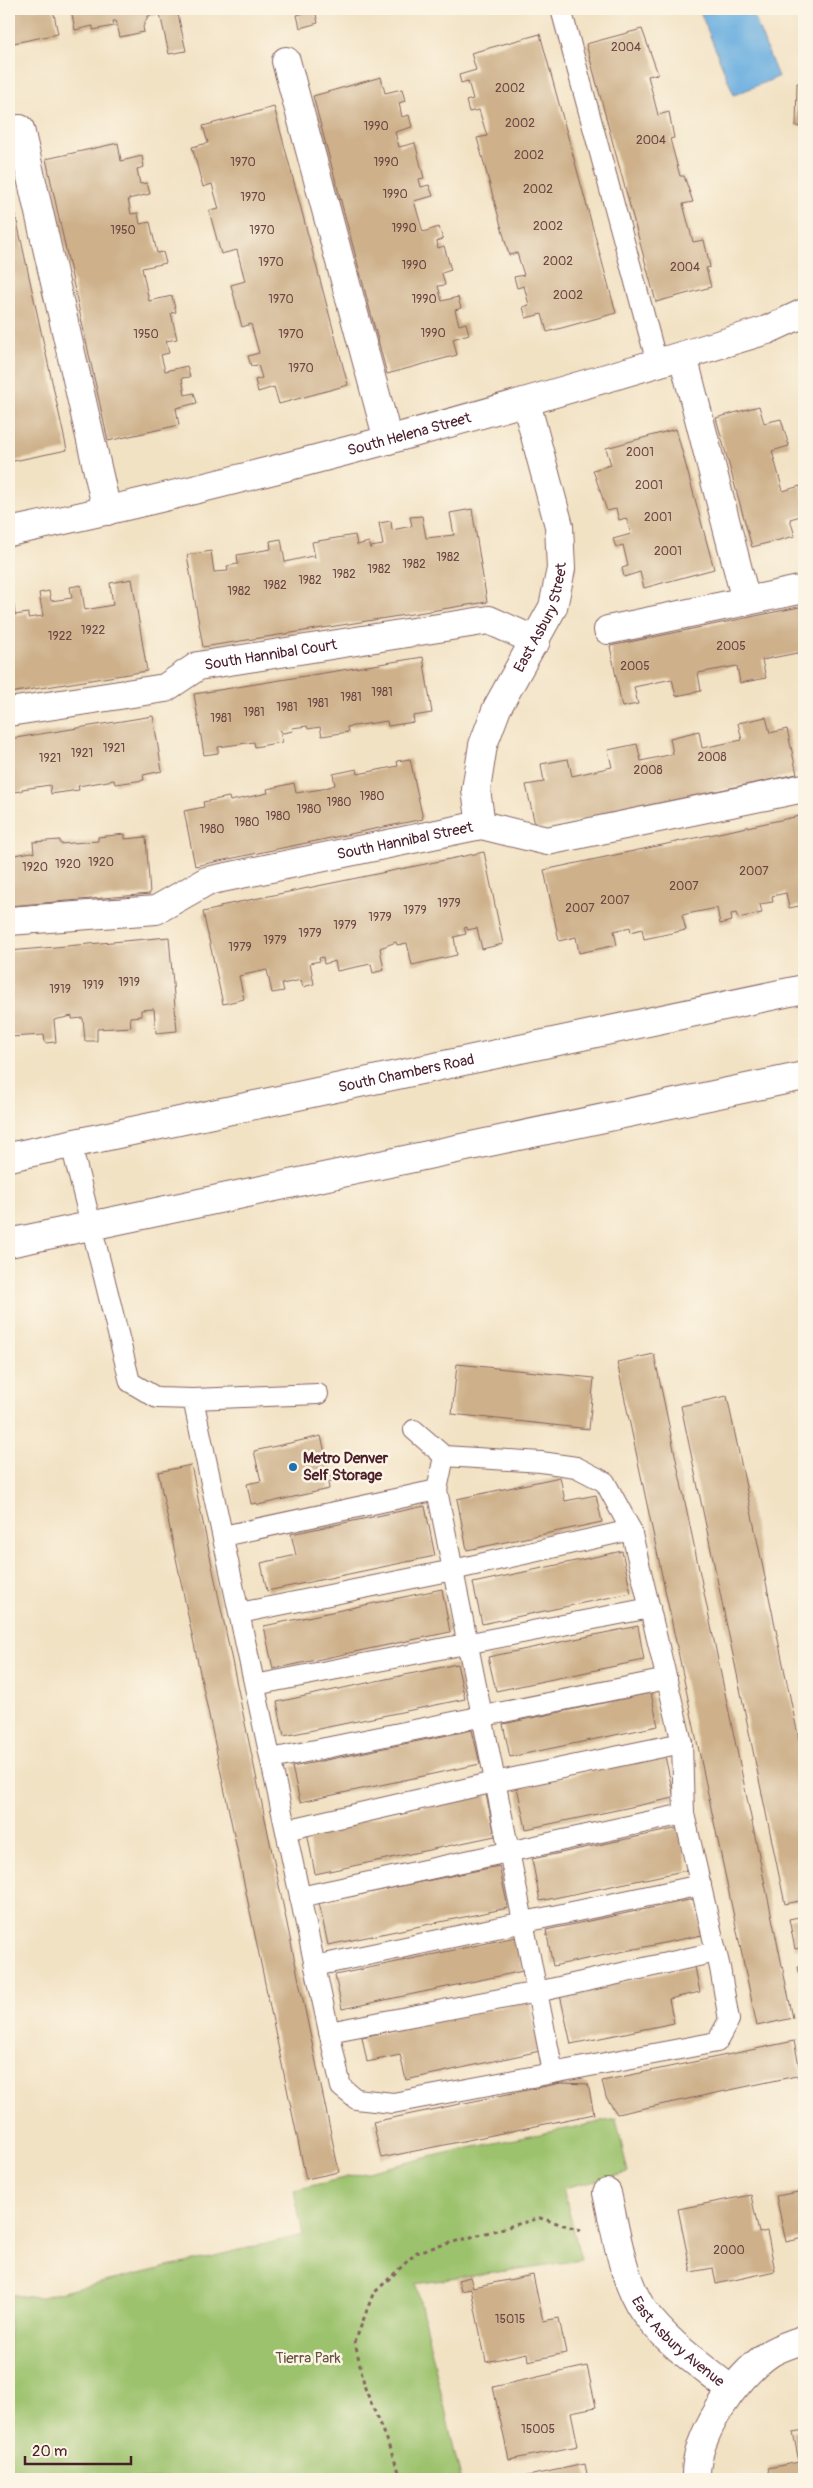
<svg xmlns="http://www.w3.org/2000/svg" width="813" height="2488" viewBox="0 0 813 2488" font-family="Pangolin,sans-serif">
  <rect width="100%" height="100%" fill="#fcf5e5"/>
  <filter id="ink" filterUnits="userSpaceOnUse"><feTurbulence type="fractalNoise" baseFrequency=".02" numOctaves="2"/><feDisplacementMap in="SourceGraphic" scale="10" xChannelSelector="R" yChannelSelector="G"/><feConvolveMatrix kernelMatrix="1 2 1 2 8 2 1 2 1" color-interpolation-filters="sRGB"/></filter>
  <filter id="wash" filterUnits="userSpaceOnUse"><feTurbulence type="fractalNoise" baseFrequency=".0096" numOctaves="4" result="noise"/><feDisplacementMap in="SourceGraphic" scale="20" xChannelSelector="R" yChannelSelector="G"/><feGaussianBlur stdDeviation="1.12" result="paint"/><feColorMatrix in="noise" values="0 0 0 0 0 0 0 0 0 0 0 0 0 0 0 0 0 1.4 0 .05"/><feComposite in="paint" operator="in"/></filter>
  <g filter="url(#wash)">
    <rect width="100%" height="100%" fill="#f2e2c4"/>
    <path fill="#9cc26d" stroke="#73704c" d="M 616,2119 L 628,2173 L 563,2188 L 581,2260 L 416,2284 L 461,2479 L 9,2479 L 9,2294 L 37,2298 L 303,2235 L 294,2190 L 459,2150 Z"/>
    <path fill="#6aafe0" stroke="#5a6786" d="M 699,9 L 751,9 L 778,77 L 734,95 Z"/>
    <g id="blocks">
      <g fill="#ceb18b">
        <path d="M 9,9 L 53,9 L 58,34 L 9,44 Z"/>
        <path d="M 71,9 L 177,10 L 186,51 L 169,54 L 160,14 L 148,16 L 143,27 L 144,32 L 120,37 L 116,21 L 113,21 L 114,26 L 93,30 L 93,26 L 75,30 Z"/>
        <path d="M 315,10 L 318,23 L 300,28 L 297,15 Z"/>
        <path d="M 642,29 L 658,74 L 648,76 L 658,115 L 669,112 L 674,138 L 670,139 L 680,176 L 684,176 L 693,202 L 683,204 L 693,242 L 704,240 L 710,267 L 706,268 L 711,287 L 656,302 L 586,44 Z"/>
        <path d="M 540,34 L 616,313 L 547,332 L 542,314 L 526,318 L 523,307 L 529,305 L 524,286 L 517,288 L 514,277 L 524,275 L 517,253 L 509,255 L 477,138 L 487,136 L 479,110 L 469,112 L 466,101 L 473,99 L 468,81 L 461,83 L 459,75 L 476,70 L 471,53 Z"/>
        <path d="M 381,77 L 385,93 L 402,89 L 405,101 L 399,103 L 402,117 L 409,115 L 412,127 L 395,132 L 399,147 L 415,143 L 424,178 L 419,179 L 421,187 L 429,185 L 433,196 L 414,201 L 423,232 L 439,227 L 443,239 L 437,241 L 438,248 L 444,246 L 451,270 L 442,273 L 445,285 L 438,286 L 442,301 L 458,297 L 461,308 L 455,310 L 459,325 L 466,323 L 469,334 L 453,339 L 457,355 L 387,374 L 313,96 Z"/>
        <path d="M 797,83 L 804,83 L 804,127 L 796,126 Z"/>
        <path d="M 274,107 L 348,385 L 279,404 L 274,387 L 258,392 L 255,380 L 262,378 L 258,365 L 251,366 L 248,356 L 259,353 L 251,324 L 242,327 L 231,285 L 245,281 L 237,250 L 221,254 L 209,211 L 219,209 L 212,184 L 203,187 L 192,147 L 208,143 L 203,126 Z"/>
        <path d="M 118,143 L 121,161 L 142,156 L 144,167 L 137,169 L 140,184 L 147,183 L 150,194 L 128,199 L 131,214 L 138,213 L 140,224 L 150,222 L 157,253 L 163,252 L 166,263 L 142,268 L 149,301 L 172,296 L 176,312 L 171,313 L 177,339 L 166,341 L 169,353 L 161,355 L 165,371 L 187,366 L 190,377 L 182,378 L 185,395 L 194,393 L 197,403 L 176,408 L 179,425 L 108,441 L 46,159 Z"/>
        <path d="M 9,185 L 67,450 L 9,462 Z"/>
        <path d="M 759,406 L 764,423 L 781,419 L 789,446 L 772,451 L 783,491 L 800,486 L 804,502 L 804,515 L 790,519 L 795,536 L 752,547 L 716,418 Z"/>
        <path d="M 676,429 L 714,569 L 644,588 L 640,572 L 624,577 L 622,568 L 628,566 L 623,545 L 616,547 L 613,539 L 631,534 L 626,518 L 619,520 L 616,509 L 607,511 L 593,470 L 611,465 L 606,448 Z"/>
        <path d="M 472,509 L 487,602 L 203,647 L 187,555 L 211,551 L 214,572 L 228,571 L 227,566 L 238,564 L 237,555 L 271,549 L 270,541 L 281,539 L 285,562 L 312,556 L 315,558 L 312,542 L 355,535 L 357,545 L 369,542 L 371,549 L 371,547 L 383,545 L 379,523 L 391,521 L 392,530 L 412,526 L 410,517 L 422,516 L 426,538 L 454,535 L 450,513 Z"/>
        <path d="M 132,579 L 147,671 L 9,693 L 9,606 L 14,605 L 15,615 L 28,613 L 28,618 L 43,616 L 39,593 L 49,591 L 51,601 L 72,598 L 70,587 L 81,585 L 85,610 L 113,605 L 110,583 Z"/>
        <path d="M 804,606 L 804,660 L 802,652 L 762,660 L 766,678 L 740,683 L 737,666 L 698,673 L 701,691 L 676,696 L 672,679 L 634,687 L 638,704 L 622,707 L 610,646 Z"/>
        <path d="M 423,657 L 432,713 L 413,716 L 414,722 L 388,726 L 387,721 L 347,727 L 348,732 L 322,736 L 320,727 L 308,729 L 307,726 L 292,728 L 293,731 L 283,733 L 280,730 L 282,742 L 255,747 L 254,742 L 218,747 L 218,753 L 204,755 L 194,694 Z"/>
        <path d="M 153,716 L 162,771 L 143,775 L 144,780 L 115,784 L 114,780 L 78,786 L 79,790 L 51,794 L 50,785 L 22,789 L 22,791 L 13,792 L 14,800 L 9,801 L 9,739 Z"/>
        <path d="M 766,717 L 770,733 L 787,729 L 797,774 L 536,829 L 526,785 L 544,782 L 541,764 L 568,759 L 572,776 L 612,767 L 608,750 L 637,744 L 641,761 L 673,754 L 670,738 L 699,731 L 702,748 L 742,740 L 738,723 Z"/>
        <path d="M 410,759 L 423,819 L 195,866 L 184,811 L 204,807 L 203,802 L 229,797 L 230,801 L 268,793 L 267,789 L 294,783 L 296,793 L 322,789 L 335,785 L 333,774 L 357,769 L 358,774 L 398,766 L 397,761 Z"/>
        <path d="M 804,815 L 804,905 L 789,908 L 786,893 L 772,896 L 773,902 L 760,904 L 762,913 L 738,918 L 736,913 L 731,914 L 732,921 L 720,924 L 717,908 L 682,915 L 686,930 L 644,939 L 642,929 L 631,932 L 630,927 L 614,931 L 617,945 L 579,953 L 576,937 L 559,941 L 544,870 Z"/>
        <path d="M 125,834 L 125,839 L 146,837 L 150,894 L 9,906 L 9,856 L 32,852 L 34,853 L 33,842 L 60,840 L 60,844 L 98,841 L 98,837 Z"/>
        <path d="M 484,852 L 503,944 L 482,949 L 477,928 L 467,930 L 467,927 L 464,928 L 466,934 L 454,937 L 457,955 L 412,965 L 407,943 L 397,945 L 396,942 L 380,948 L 384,970 L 373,973 L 371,964 L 337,971 L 335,961 L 324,964 L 323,957 L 319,958 L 320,961 L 310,963 L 314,984 L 303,987 L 301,980 L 282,984 L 284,991 L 272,993 L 267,970 L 239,976 L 244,999 L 223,1004 L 203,912 L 221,908 L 220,906 Z"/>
        <path d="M 169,937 L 177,1031 L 156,1033 L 154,1009 L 141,1010 L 141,1016 L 130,1017 L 131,1027 L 97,1029 L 97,1041 L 85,1041 L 83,1018 L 72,1019 L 72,1016 L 54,1020 L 56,1042 L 45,1043 L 44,1035 L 10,1037 L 9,951 Z"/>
        <path d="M 654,1354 L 793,2018 L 757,2026 L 617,1362 Z"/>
        <path d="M 457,1364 L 594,1378 L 589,1429 L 452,1414 Z"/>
        <path d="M 727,1396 L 799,1740 L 804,1739 L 804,1900 L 785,1904 L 681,1406 Z"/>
        <path d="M 321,1436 L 332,1481 L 328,1482 L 329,1489 L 258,1505 L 257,1503 L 251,1504 L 247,1484 L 261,1481 L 254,1451 Z"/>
        <path d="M 191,1465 L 339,2172 L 306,2179 L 158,1472 Z"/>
        <path d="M 560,1477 L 565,1501 L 596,1495 L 602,1522 L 467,1550 L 457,1499 Z"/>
        <path d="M 425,1506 L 435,1556 L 267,1591 L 261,1563 L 296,1555 L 291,1534 Z"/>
        <path d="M 622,1551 L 631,1593 L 482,1624 L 473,1583 Z"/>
        <path d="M 442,1589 L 450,1632 L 273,1669 L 264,1626 Z"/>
        <path d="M 638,1626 L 644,1660 L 496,1691 L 488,1657 Z"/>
        <path d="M 457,1664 L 465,1699 L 284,1736 L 277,1702 Z"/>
        <path d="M 651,1693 L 658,1726 L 510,1757 L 503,1724 Z"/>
        <path d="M 472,1730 L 480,1764 L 300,1802 L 292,1767 Z"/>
        <path d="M 665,1756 L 674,1798 L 526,1829 L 517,1787 Z"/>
        <path d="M 486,1794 L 495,1836 L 315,1874 L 307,1832 Z"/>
        <path d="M 679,1828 L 688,1870 L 540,1901 L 532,1859 Z"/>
        <path d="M 499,1866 L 508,1908 L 328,1945 L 319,1903 Z"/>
        <path d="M 694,1899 L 702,1935 L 553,1966 L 546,1930 Z"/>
        <path d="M 804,1916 L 804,1947 L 795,1949 L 789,1919 Z"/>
        <path d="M 516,1937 L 523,1971 L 342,2009 L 335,1975 Z"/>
        <path d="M 804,1966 L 804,1994 L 803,1994 L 798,1967 Z"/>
        <path d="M 695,1967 L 700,1992 L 669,1999 L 674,2023 L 571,2044 L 560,1995 Z"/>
        <path d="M 529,2001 L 540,2051 L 406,2080 L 400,2055 L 367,2062 L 362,2037 Z"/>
        <path d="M 794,2041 L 801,2075 L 617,2114 L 606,2097 L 602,2081 Z"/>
        <path d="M 561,2083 L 588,2084 L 594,2114 L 381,2158 L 373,2122 Z"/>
        <path d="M 804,2191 L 804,2238 L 786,2242 L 776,2196 Z"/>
        <path d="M 751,2195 L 759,2233 L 767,2231 L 775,2271 L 716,2284 L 713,2268 L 691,2272 L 678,2209 Z"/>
        <path d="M 533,2275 L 543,2321 L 559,2318 L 566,2353 L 528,2361 L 527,2353 L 486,2362 L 471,2289 L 461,2291 L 458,2280 L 470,2277 L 473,2287 Z"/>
        <path d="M 587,2366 L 596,2407 L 571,2412 L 578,2446 L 509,2460 L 493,2387 Z"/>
        <path d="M 804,2430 L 804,2479 L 771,2479 L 768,2468 L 799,2462 L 793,2432 Z"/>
        <path d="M 585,2464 L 588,2479 L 524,2479 L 523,2477 Z"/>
      </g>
    </g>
  </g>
  <g filter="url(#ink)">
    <use href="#blocks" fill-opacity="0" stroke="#856361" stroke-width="1"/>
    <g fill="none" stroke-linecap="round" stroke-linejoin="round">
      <defs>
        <g id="service">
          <path d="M 561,9 L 657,363"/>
          <path d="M 71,1144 L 130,1382 L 157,1398 L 193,1399 L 341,2087 L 356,2099 L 393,2103 L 717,2042 L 729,2020 L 720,1968 L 684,1814 L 682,1743 L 631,1530 L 605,1482 L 576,1467 L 541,1462 L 444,1456 L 414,1430"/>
          <path d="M 193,1399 L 318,1394"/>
          <path d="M 437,1490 L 553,2072"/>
          <path d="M 223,1536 L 437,1490 L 444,1456"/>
          <path d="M 240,1613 L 453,1570 L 631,1530"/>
          <path d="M 255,1685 L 650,1608"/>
          <path d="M 271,1759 L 667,1679"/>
          <path d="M 286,1830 L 495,1782 L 682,1743"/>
          <path d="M 300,1897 L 684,1814"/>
          <path d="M 315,1966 L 701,1885"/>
          <path d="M 329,2032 L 537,1992 L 716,1952"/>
        </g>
        <g id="minor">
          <path d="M 286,61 L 388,440"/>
          <path d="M 20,129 L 107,511"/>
          <path d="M 683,356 L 746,601"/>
          <path id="s1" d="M 9,532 C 265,478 517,406 767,330 L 804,313"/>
          <path d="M 608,630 L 804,589"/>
          <path id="s2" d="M 9,712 L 165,688 L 198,666 L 489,620 L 536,641"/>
          <path id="s3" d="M 481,825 L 476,790 L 483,745 L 497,708 L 553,607 L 561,569 L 559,526 L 526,402"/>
          <path id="s4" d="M 9,921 L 156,910 L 207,881 L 481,825 L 547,841 L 804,788"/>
          <path id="s5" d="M 607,2193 C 615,2228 623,2281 643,2310 C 666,2342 700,2365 731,2390"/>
          <path d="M 696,2479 C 694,2437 735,2377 769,2354 C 779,2347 793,2344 804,2339"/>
        </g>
        <g id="primary">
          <path id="s6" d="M 9,1157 L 804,989"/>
          <path d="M 9,1243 L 804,1076"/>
        </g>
      </defs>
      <use href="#service" stroke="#856361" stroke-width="22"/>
      <use href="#minor" stroke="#856361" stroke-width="30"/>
      <use href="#primary" stroke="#856361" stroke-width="30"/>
      <path stroke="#856361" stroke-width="3" stroke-dasharray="4 4" stroke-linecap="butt" d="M 402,2479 L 365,2388 L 355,2342 L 373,2294 L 417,2252 L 540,2218 L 581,2230"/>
      <use href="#service" stroke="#fff" stroke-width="20"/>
      <use href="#minor" stroke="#fff" stroke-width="28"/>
      <use href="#primary" stroke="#fff" stroke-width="28"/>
    </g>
  </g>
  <circle fill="#1f6fb2" stroke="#fcf5e5" stroke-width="2" cx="293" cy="1467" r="5"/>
  <g text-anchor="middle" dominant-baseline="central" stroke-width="5" stroke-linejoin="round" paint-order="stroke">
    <g font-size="12" fill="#6b4443">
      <text x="626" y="47">2004</text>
      <text x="510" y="88">2002</text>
      <text x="520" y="123">2002</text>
      <text x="376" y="126">1990</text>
      <text x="651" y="140">2004</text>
      <text x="529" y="155">2002</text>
      <text x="243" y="162">1970</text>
      <text x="386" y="162">1990</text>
      <text x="538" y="189">2002</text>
      <text x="395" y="194">1990</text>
      <text x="253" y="197">1970</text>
      <text x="548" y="226">2002</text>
      <text x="404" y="228">1990</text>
      <text x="123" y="230">1950</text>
      <text x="262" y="230">1970</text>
      <text x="558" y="261">2002</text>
      <text x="271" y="262">1970</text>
      <text x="414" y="265">1990</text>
      <text x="685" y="267">2004</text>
      <text x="568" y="295">2002</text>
      <text x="281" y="299">1970</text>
      <text x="424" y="299">1990</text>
      <text x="433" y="333">1990</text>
      <text x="146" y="334">1950</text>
      <text x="291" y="334">1970</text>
      <text x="301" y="368">1970</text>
      <text x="640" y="452">2001</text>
      <text x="649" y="485">2001</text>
      <text x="658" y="517">2001</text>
      <text x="668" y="551">2001</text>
      <text x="448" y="557">1982</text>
      <text x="414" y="564">1982</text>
      <text x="379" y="569">1982</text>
      <text x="344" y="574">1982</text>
      <text x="310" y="580">1982</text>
      <text x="275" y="585">1982</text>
      <text x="239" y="591">1982</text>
      <text x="93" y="630">1922</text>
      <text x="60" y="636">1922</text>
      <text x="731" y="646">2005</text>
      <text x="635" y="666">2005</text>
      <text x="382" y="692">1981</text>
      <text x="351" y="697">1981</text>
      <text x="318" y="703">1981</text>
      <text x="287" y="707">1981</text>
      <text x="254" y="712">1981</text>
      <text x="221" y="718">1981</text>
      <text x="114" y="748">1921</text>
      <text x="82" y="753">1921</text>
      <text x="712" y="757">2008</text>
      <text x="50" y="758">1921</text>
      <text x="648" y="770">2008</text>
      <text x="372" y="796">1980</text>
      <text x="339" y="802">1980</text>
      <text x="309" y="809">1980</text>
      <text x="278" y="816">1980</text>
      <text x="247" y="822">1980</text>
      <text x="212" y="829">1980</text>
      <text x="101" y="862">1920</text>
      <text x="68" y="864">1920</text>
      <text x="35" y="867">1920</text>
      <text x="754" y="871">2007</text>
      <text x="684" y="886">2007</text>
      <text x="615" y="900">2007</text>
      <text x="449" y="903">1979</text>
      <text x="580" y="908">2007</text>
      <text x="415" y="910">1979</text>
      <text x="380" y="917">1979</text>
      <text x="345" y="925">1979</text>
      <text x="310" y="933">1979</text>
      <text x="275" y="940">1979</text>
      <text x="240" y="947">1979</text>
      <text x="129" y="982">1919</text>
      <text x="93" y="985">1919</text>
      <text x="60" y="989">1919</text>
      <text x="729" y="2250">2000</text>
      <text x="510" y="2319">15015</text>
      <text x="538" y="2429">15005</text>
    </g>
    <g font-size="15" fill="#4a1f2b" stroke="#fcf5e5">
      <text stroke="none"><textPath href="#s1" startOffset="412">South Helena Street</textPath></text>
      <text stroke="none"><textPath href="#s3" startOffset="222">East Asbury Street</textPath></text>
      <text stroke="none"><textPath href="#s2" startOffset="271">South Hannibal Court</textPath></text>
      <text stroke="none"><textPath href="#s4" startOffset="408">South Hannibal Street</textPath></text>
      <text stroke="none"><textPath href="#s6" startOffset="406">South Chambers Road</textPath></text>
      <text stroke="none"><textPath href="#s5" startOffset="170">East Asbury Avenue</textPath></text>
    </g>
    <g font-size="15" font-weight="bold" fill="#4a1f2b" stroke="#fcf5e5" text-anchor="start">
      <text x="303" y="1458">Metro Denver<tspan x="303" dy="17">Self Storage</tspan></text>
    </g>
    <g font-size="15" fill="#63503f" stroke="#fcf5e5">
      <text x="308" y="2358">Tierra Park</text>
    </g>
  </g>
  <rect width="813" height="2488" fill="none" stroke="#fcf5e5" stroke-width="30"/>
  <path d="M25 2456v8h106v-8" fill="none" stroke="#4a1f2b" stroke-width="2.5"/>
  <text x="32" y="2456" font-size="15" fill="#4a1f2b" stroke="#fcf5e5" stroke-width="4" paint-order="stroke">20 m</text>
</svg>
